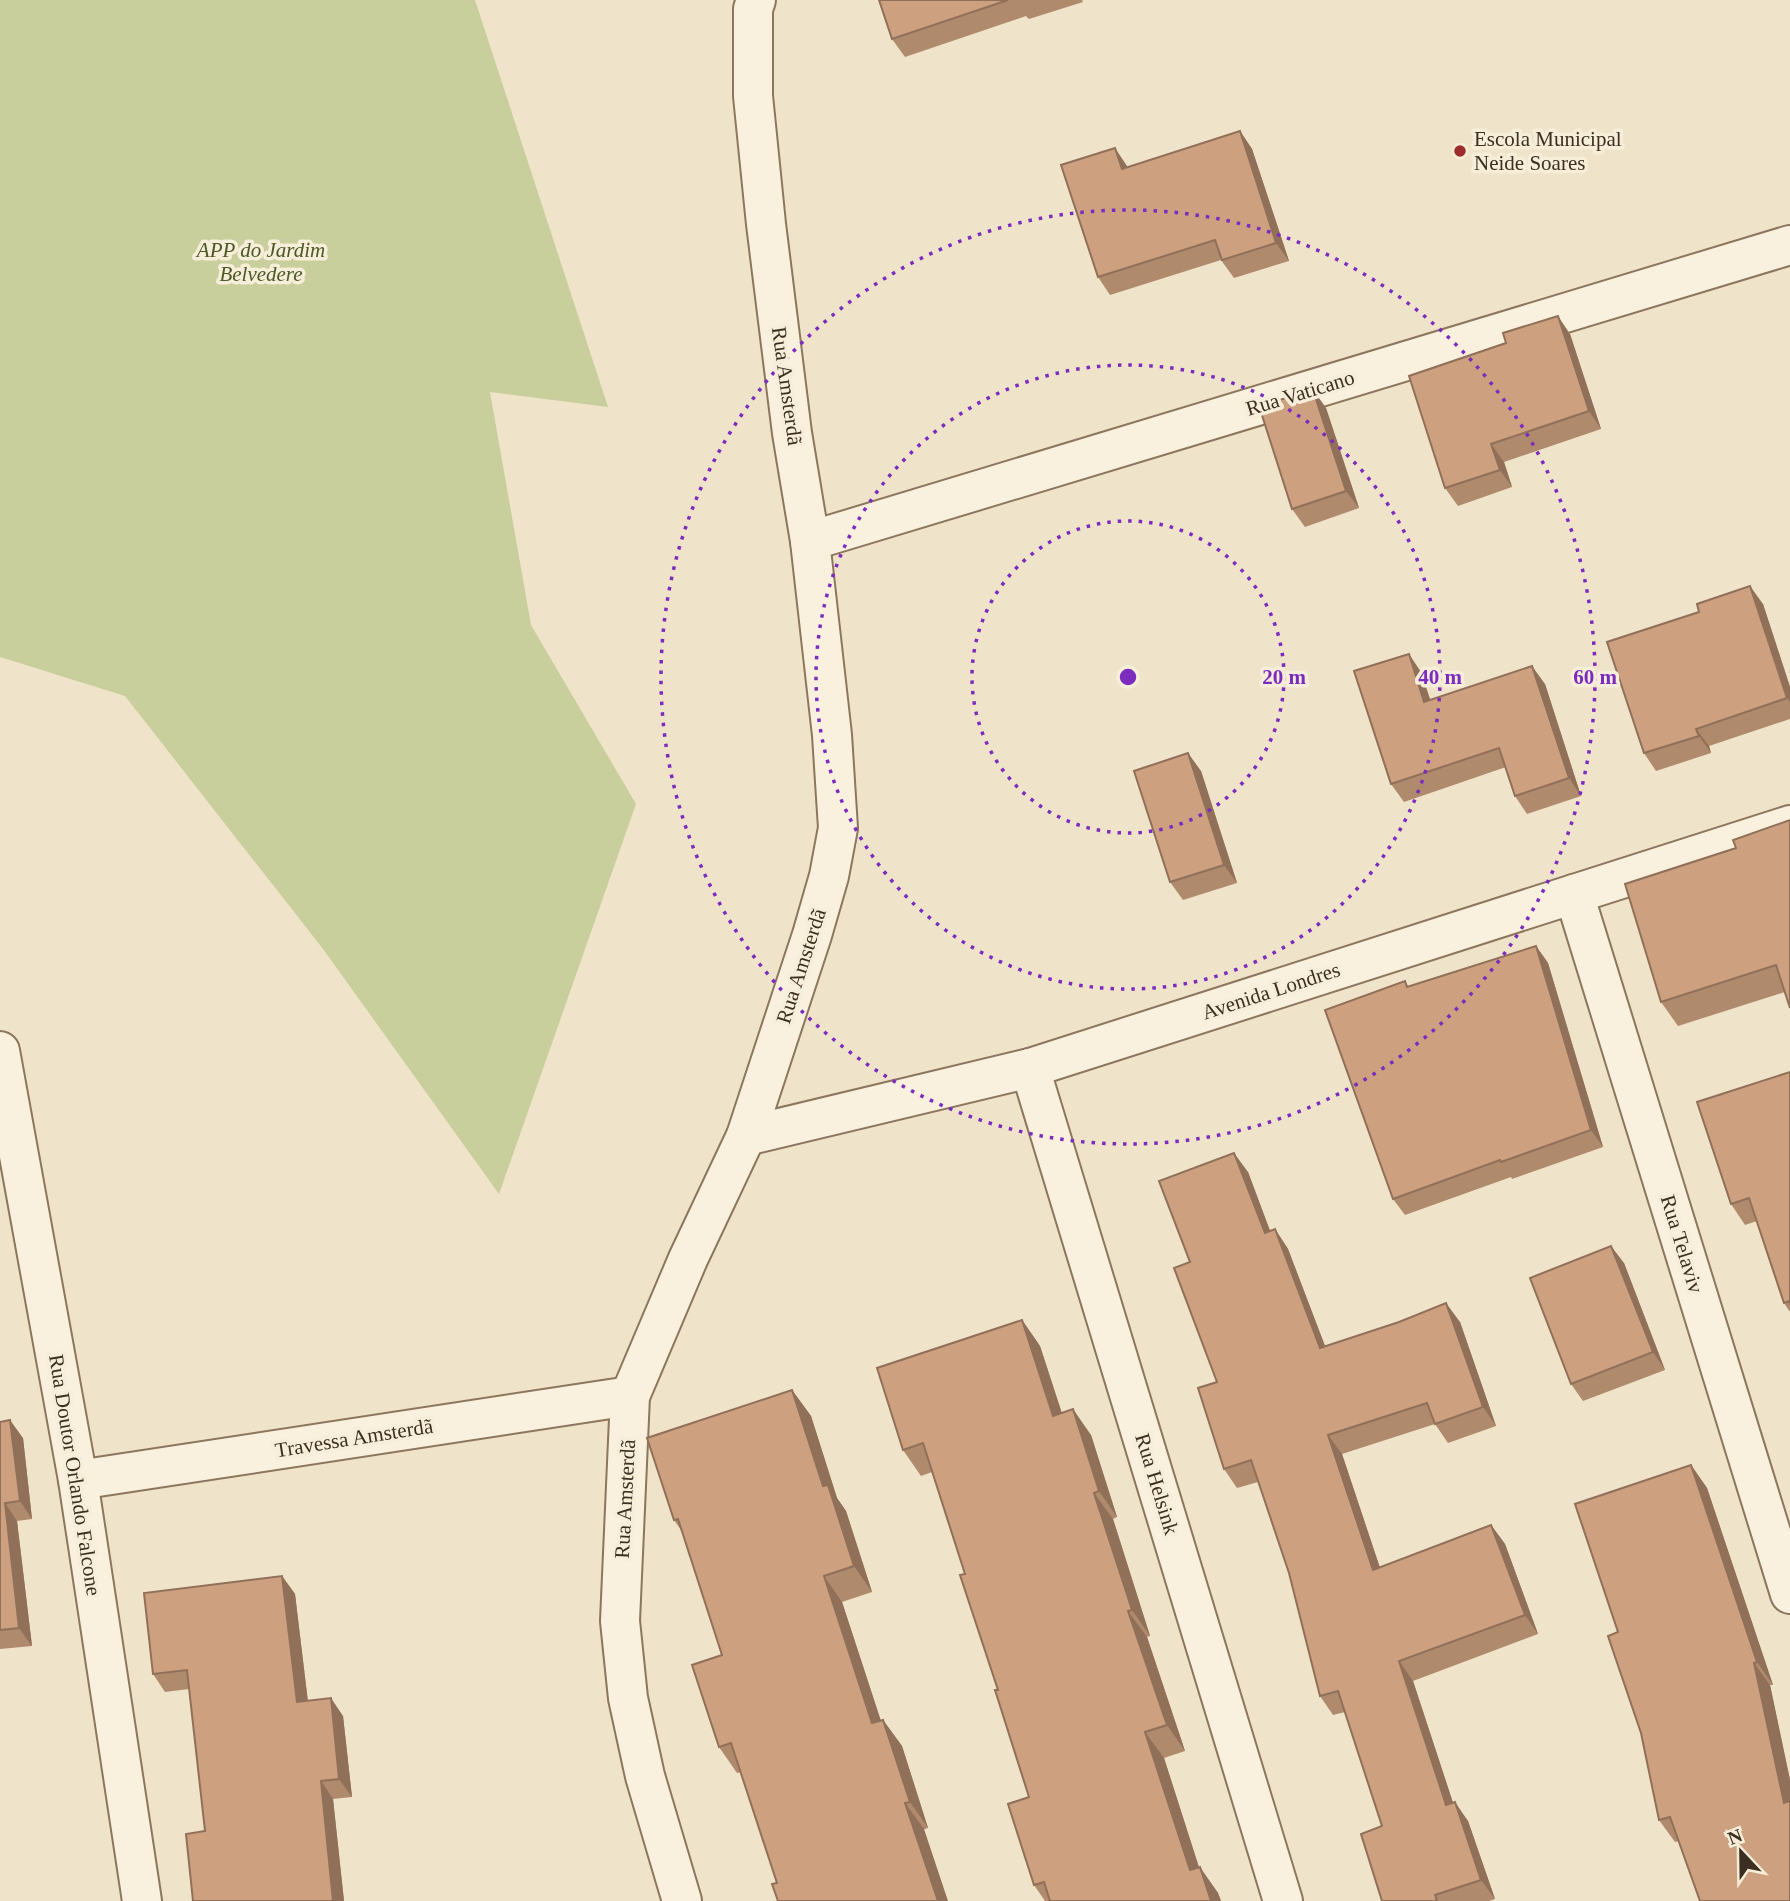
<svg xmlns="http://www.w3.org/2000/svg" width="1790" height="1901" viewBox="0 0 1790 1901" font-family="'Times New Roman',serif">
  <rect width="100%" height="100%" fill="#efe4c9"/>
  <path fill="#c8ce9c" d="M 0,0 L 475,0 L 608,407 L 490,392 L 531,625 L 636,804 L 499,1194 L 323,949 L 125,696 L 0,657 Z"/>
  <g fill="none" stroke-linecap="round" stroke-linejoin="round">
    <defs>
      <g id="minor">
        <path d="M 810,541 L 1790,245"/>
        <path d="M 1574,894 L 1790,1594"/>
        <path d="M 0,1051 L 78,1480 L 142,1901"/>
        <path d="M 1030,1068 L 1283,1901"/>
        <path d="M 746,1136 L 1030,1068 L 1790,825"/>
        <path d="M 78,1480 L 630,1396"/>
        <path d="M 682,1901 L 645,1776 L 628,1698 L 620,1621 L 630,1396 L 688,1259 L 746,1136 L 812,935 L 829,876 L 838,828 L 832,735 L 810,541 L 792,433 L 766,224 L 753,96 L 753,9 L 756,0"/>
      </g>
    </defs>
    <use href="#minor" stroke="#8c765d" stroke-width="42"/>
    <use href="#minor" stroke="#f9f1dd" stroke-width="38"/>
  </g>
  <g fill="#b08a6d">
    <path d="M 879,0 L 1082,0 L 1083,2 L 1029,19 L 1026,16 L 905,57 L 892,39 Z"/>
    <path d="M 1240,131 L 1252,149 L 1289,261 L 1234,278 L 1221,260 L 1110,295 L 1098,277 L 1128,167 Z"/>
    <path d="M 1570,334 L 1601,429 L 1504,462 L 1512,487 L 1458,506 L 1445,488 Z"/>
    <path d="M 1313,390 L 1326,408 L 1359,508 L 1305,527 L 1292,509 Z"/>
    <path d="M 1763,604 L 1790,687 L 1790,719 L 1709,746 L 1711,753 L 1656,771 L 1644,753 Z"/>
    <path d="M 1421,672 L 1430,700 L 1545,684 L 1581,796 L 1527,814 L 1515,796 L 1506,767 L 1404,802 L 1391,784 Z"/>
    <path d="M 1201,771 L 1237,883 L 1183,900 L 1170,882 Z"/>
    <path d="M 1736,848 L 1785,992 L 1678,1026 L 1661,1002 Z"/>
    <path d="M 1536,946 L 1548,963 L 1603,1147 L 1512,1179 L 1511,1177 L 1405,1215 L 1393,1199 L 1405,981 L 1408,986 Z"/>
    <path d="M 1790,1072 L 1790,1312 L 1784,1303 L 1757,1221 L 1745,1225 L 1731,1204 Z"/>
    <path d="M 1248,1172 L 1270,1231 L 1275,1229 L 1288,1249 L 1325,1346 L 1460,1322 L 1496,1426 L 1448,1443 L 1435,1424 L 1342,1454 L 1380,1568 L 1491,1525 L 1505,1544 L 1538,1634 L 1413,1681 L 1453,1803 L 1468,1821 L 1495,1899 L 1489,1901 L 1382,1901 L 1382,1826 L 1345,1712 L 1333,1715 L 1320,1696 L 1289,1573 L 1258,1482 L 1237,1488 L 1224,1469 L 1217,1382 L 1190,1262 Z"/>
    <path d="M 1624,1263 L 1665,1370 L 1583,1401 L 1571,1384 Z"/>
    <path d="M 1022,1320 L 1040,1346 L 1062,1413 L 1091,1435 L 1117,1517 L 1113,1519 L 1150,1636 L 1147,1637 L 1185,1751 L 1164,1758 L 1199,1867 L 1218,1893 L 1221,1901 L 1045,1901 L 1034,1885 L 1029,1797 L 998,1690 L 965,1574 L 932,1472 L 921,1476 L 903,1450 Z"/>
    <path d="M 792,1390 L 811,1416 L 837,1498 L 846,1511 L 872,1592 L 842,1602 L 881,1721 L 883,1720 L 902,1746 L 928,1828 L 777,1883 L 741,1772 L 737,1773 L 719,1747 L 722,1655 L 683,1533 L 674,1520 Z"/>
    <path d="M 0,1422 L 23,1438 L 32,1519 L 17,1521 L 32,1646 L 0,1649 Z"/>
    <path d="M 1691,1465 L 1707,1488 L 1773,1685 L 1770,1685 L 1790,1780 L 1790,1901 L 1679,1841 L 1675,1842 L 1659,1820 L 1641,1733 Z"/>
    <path d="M 282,1576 L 295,1594 L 308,1701 L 343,1716 L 352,1797 L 333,1799 L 344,1901 L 193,1901 L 205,1831 L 189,1689 L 165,1692 L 153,1674 Z"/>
  </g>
  <g fill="#907059">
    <path d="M 1240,131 L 1252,149 L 1289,261 L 1276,243 Z"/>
    <path d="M 1115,148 L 1127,166 L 1134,187 L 1122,169 Z"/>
    <path d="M 1558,316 L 1570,334 L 1601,429 L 1589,411 Z"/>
    <path d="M 1313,390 L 1326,408 L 1359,508 L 1346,491 Z"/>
    <path d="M 1491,444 L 1504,462 L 1512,487 L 1500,470 Z"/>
    <path d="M 1750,586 L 1763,604 L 1790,687 L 1790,702 L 1787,698 Z"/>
    <path d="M 1409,654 L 1421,672 L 1437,720 L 1424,702 Z"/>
    <path d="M 1532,666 L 1545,684 L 1581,796 L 1569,778 Z"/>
    <path d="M 1696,729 L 1709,746 L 1711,753 L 1699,736 Z"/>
    <path d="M 1188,753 L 1201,771 L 1237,883 L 1224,865 Z"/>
    <path d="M 1536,946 L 1548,963 L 1603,1147 L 1591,1130 Z"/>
    <path d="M 1234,1153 L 1248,1172 L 1278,1252 L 1265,1233 Z"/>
    <path d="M 1275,1229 L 1288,1249 L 1333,1367 L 1320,1348 Z"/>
    <path d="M 1611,1246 L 1624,1263 L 1665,1370 L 1653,1352 Z"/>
    <path d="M 1446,1303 L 1460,1322 L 1496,1426 L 1483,1407 Z"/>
    <path d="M 1022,1320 L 1040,1346 L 1071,1442 L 1053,1416 Z"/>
    <path d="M 792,1390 L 811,1416 L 837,1498 L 846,1511 L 872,1592 L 854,1566 L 823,1486 Z"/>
    <path d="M 1073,1409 L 1091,1435 L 1117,1517 L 1099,1491 Z"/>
    <path d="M 10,1420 L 23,1438 L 32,1519 L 20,1501 Z"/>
    <path d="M 1328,1435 L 1342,1454 L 1387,1589 L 1373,1570 Z"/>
    <path d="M 1691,1465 L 1707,1488 L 1773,1685 L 1757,1662 Z"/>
    <path d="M 1094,1493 L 1113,1519 L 1150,1636 L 1132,1610 Z"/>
    <path d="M 5,1503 L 17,1521 L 32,1646 L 19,1628 Z"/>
    <path d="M 1491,1525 L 1505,1544 L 1538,1634 L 1525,1615 Z"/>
    <path d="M 282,1576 L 295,1594 L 310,1720 L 297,1702 Z"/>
    <path d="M 824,1576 L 842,1602 L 890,1749 L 872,1723 Z"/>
    <path d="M 1128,1611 L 1147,1637 L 1185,1751 L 1167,1725 Z"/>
    <path d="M 1399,1661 L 1413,1681 L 1460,1824 L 1446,1805 Z"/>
    <path d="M 1754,1663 L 1770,1685 L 1790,1780 L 1790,1812 L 1784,1803 Z"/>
    <path d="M 331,1698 L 343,1716 L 352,1797 L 339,1779 Z"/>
    <path d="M 883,1720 L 902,1746 L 928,1828 L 910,1802 Z"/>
    <path d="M 1145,1732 L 1164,1758 L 1208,1896 L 1190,1870 Z"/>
    <path d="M 321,1781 L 333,1799 L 344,1901 L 333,1901 Z"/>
    <path d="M 1455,1802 L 1468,1821 L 1495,1899 L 1481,1880 Z"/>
    <path d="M 905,1803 L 924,1829 L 948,1901 L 938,1901 Z"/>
    <path d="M 1200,1867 L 1218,1893 L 1221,1901 L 1211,1901 Z"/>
  </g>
  <g fill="#cda07f" stroke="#907059" stroke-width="2">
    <path d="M 879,0 L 1008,0 L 892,39 Z"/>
    <path d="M 1240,131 L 1276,243 L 1222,260 L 1215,240 L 1098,277 L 1061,165 L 1115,148 L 1122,169 Z"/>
    <path d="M 1558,316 L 1589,411 L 1491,444 L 1500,470 L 1445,488 L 1409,376 L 1506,343 L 1503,333 Z"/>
    <path d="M 1313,390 L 1346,491 L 1292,509 L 1259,406 Z"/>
    <path d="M 1750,586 L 1787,698 L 1696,729 L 1699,736 L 1644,753 L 1607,642 L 1699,612 L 1697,604 Z"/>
    <path d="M 1409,654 L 1424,702 L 1532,666 L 1569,778 L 1515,796 L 1499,748 L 1391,784 L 1354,671 Z"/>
    <path d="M 1188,753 L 1224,865 L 1170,882 L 1134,771 Z"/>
    <path d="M 1790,820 L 1790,1008 L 1776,965 L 1661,1002 L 1625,884 L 1736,848 L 1733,840 Z"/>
    <path d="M 1536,946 L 1591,1130 L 1501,1162 L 1500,1160 L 1393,1199 L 1325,1010 L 1405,981 L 1407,987 Z"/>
    <path d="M 1790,1072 L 1790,1304 L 1789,1301 L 1784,1303 L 1749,1198 L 1731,1204 L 1697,1102 Z"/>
    <path d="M 1234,1153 L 1265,1233 L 1275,1229 L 1320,1348 L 1399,1322 L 1446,1303 L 1483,1407 L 1435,1424 L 1427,1403 L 1328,1435 L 1373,1570 L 1491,1525 L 1525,1615 L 1399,1661 L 1446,1805 L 1455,1802 L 1481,1880 L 1435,1895 L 1437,1901 L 1382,1901 L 1361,1834 L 1382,1826 L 1338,1691 L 1320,1696 L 1289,1573 L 1251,1460 L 1224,1469 L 1198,1388 L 1217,1382 L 1174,1268 L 1190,1262 L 1159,1181 Z"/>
    <path d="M 1611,1246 L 1653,1352 L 1571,1384 L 1530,1278 Z"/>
    <path d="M 1022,1320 L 1053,1416 L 1073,1409 L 1099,1491 L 1094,1493 L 1132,1610 L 1128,1611 L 1167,1725 L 1145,1732 L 1190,1870 L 1200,1867 L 1211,1901 L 1050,1901 L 1044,1882 L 1034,1885 L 1008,1804 L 1029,1797 L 995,1690 L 998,1690 L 960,1575 L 965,1574 L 923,1443 L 903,1450 L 877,1368 Z"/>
    <path d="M 792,1390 L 823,1486 L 828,1485 L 854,1566 L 824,1576 L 872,1723 L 883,1720 L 910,1802 L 905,1803 L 938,1901 L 778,1901 L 772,1884 L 777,1883 L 731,1743 L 719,1747 L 692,1665 L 722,1655 L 678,1519 L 674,1520 L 647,1438 Z"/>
    <path d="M 10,1420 L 20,1501 L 5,1503 L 19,1628 L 0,1630 L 0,1422 Z"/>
    <path d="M 1691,1465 L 1757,1662 L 1754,1663 L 1784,1803 L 1790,1801 L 1790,1901 L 1700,1901 L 1670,1817 L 1659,1820 L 1641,1733 L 1608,1636 L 1618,1632 L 1575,1504 Z"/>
    <path d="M 282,1576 L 297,1702 L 331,1698 L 339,1779 L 321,1781 L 333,1901 L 193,1901 L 186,1834 L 205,1831 L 187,1670 L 153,1674 L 144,1593 Z"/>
  </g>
  <g fill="none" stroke="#7b2cbf" stroke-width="3.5" stroke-dasharray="3.5 7">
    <circle cx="1128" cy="677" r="156"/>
    <circle cx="1128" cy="677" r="312"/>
    <circle cx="1128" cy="677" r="467"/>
  </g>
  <circle fill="#9b2d2d" stroke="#f6eed9" stroke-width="2.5" cx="1460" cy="151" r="7"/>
  <g text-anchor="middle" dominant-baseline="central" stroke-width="7" stroke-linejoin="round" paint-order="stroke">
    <g font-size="21" fill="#3c2e21" stroke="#f6eed9" text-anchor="start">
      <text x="1474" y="139">Escola Municipal<tspan x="1474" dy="24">Neide Soares</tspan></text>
    </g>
    <g font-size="21" font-style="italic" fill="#4c5927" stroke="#f6eed9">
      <text x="261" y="250">APP do Jardim<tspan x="261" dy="24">Belvedere</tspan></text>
    </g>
    <g font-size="21" fill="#3c2e21" stroke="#f6eed9">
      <text transform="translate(787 386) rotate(82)">Rua Amsterdã</text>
      <text transform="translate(1300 393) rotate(-17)">Rua Vaticano</text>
      <text transform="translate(801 966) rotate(-72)">Rua Amsterdã</text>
      <text transform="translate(1271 991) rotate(-18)">Avenida Londres</text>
      <text transform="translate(1682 1244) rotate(73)">Rua Telaviv</text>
      <text transform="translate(354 1438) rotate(-9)">Travessa Amsterdã</text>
      <text transform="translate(75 1475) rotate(81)">Rua Doutor Orlando Falcone</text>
      <text transform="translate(1157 1484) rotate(73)">Rua Helsink</text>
      <text transform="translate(625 1499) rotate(-87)">Rua Amsterdã</text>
    </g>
  </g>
  <circle cx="1128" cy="677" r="10" fill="#7b2cbf" stroke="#f6eed9" stroke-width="3.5"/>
  <g font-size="21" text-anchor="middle" font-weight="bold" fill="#7b2cbf" stroke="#f6eed9" stroke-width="7" stroke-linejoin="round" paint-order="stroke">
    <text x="1284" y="684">20 m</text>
    <text x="1440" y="684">40 m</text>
    <text x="1595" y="684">60 m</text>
  </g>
  <g transform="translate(1741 1852) rotate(338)" stroke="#f6eed9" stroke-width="5" paint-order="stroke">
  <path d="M0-5L12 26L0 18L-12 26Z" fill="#3c2e21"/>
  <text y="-10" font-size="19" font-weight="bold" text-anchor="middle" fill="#3c2e21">N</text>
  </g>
</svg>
